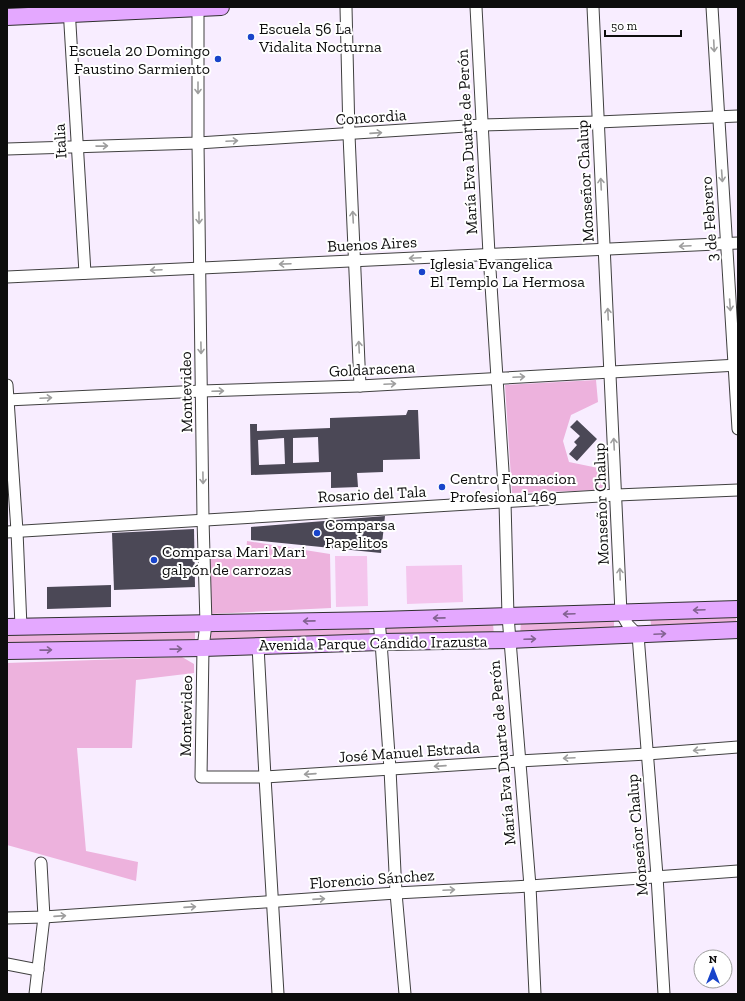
<svg xmlns="http://www.w3.org/2000/svg" width="745" height="1001" viewBox="0 0 745 1001" font-family="'Zilla Slab',serif">
  <rect width="100%" height="100%" fill="#f8edff"/>
  <g fill="#edb2dd">
    <path d="M 596,380 L 598,402 L 571,415 L 563,441 L 569,462 L 603,469 L 604,490 L 512,493 L 505,385 Z"/>
    <path d="M 247,541 L 330,554 L 331,608 L 211,614 L 210,554 L 246,555 Z"/>
    <path d="M 736,612 L 736,628 L 652,632 L 650,617 Z"/>
    <path d="M 614,619 L 614,634 L 520,638 L 521,621 Z"/>
    <path d="M 493,623 L 494,637 L 386,638 L 386,624 Z"/>
    <path d="M 369,624 L 370,639 L 211,644 L 211,630 Z"/>
    <path d="M 195,630 L 195,645 L 7,651 L 7,635 Z"/>
    <path d="M 182,657 L 194,664 L 194,673 L 136,680 L 132,748 L 77,748 L 86,851 L 138,862 L 136,881 L 7,845 L 7,663 Z"/>
  </g>
  <g fill="#f4c5ed">
    <path d="M 335,556 L 367,556 L 368,606 L 336,607 Z"/>
    <path d="M 462,565 L 463,602 L 407,604 L 406,566 Z"/>
  </g>
  <g fill="#4b4856" fill-rule="evenodd">
    <path d="M 408,410 L 418,410 L 420,459 L 383,460 L 383,472 L 357,473 L 358,487 L 331,488 L 331,472 L 251,475 L 250,424 L 257,424 L 257,431 L 330,428 L 330,418 L 406,415 ZM 318,437 L 319,462 L 293,463 L 293,438 ZM 284,438 L 285,464 L 259,465 L 258,440 Z"/>
    <path d="M 577,420 L 597,439 L 577,461 L 569,454 L 577,445 L 574,442 L 580,436 L 570,427 Z"/>
    <path d="M 385,516 L 381,553 L 251,540 L 251,527 Z"/>
    <path d="M 194,529 L 195,587 L 114,590 L 112,533 Z"/>
    <path d="M 111,585 L 111,607 L 47,609 L 47,587 Z"/>
  </g>
  <g fill="none" stroke-linecap="round" stroke-linejoin="round">
    <defs>
      <g id="minor">
        <path d="M 198,7 L 198,143 L 203,519 L 206,624 L 203,648 L 201,777 L 265,777 L 519,761 L 647,754 L 738,747"/>
        <path d="M 346,7 L 349,135 L 360,386"/>
        <path d="M 476,7 L 489,254 L 505,502 L 508,616 L 530,886 L 535,994"/>
        <path d="M 593,7 L 621,613 L 628,625 L 638,635 L 657,876 L 664,994"/>
        <path d="M 712,7 L 738,429"/>
        <path d="M 69,8 L 85,273"/>
        <path d="M 7,149 L 198,143 L 482,125 L 598,122 L 738,116"/>
        <path d="M 7,277 L 738,243"/>
        <path d="M 7,385 L 17,531 L 21,627"/>
        <path d="M 7,400 L 202,391 L 360,386 L 738,365"/>
        <path d="M 7,532 L 617,495 L 738,490"/>
        <path d="M 379,620 L 381,642 L 390,769 L 396,893 L 405,994"/>
        <path d="M 258,646 L 265,777 L 278,994"/>
        <path d="M 7,918 L 44,917 L 396,893 L 530,886 L 738,871"/>
        <path d="M 7,964 L 38,970"/>
        <path d="M 35,994 L 44,917 L 41,863"/>
      </g>
      <g id="secondary">
        <path d="M 7,17 L 221,7"/>
        <path d="M 7,627 L 379,620 L 738,609"/>
        <path d="M 7,651 L 203,648 L 381,642 L 509,640 L 738,630"/>
      </g>
    </defs>
    <use href="#minor" stroke="#404040" stroke-width="13"/>
    <use href="#secondary" stroke="#2f2f2f" stroke-width="18"/>
    <use href="#minor" stroke="#fff" stroke-width="11"/>
    <use href="#secondary" stroke="#e4a8ff" stroke-width="16"/>
  </g>
  <defs><path id="oneway-shaft" d="M-6 0H5M1.5-3L5.5 0L1.5 3" fill="none" stroke-width="1.6" stroke-linecap="round" stroke-linejoin="round"/></defs>
  <g stroke="#9e9e9e">
    <use href="#oneway-shaft" transform="translate(714 46) rotate(87)"/>
    <use href="#oneway-shaft" transform="translate(198 88) rotate(90)"/>
    <use href="#oneway-shaft" transform="translate(376 133) rotate(-4)"/>
    <use href="#oneway-shaft" transform="translate(232 141) rotate(-3)"/>
    <use href="#oneway-shaft" transform="translate(102 146) rotate(-1)"/>
    <use href="#oneway-shaft" transform="translate(722 176) rotate(86)"/>
    <use href="#oneway-shaft" transform="translate(601 184) rotate(-93)"/>
    <use href="#oneway-shaft" transform="translate(353 217) rotate(-93)"/>
    <use href="#oneway-shaft" transform="translate(199 218) rotate(89)"/>
    <use href="#oneway-shaft" transform="translate(685 246) rotate(177)"/>
    <use href="#oneway-shaft" transform="translate(415 258) rotate(177)"/>
    <use href="#oneway-shaft" transform="translate(285 264) rotate(178)"/>
    <use href="#oneway-shaft" transform="translate(156 270) rotate(177)"/>
    <use href="#oneway-shaft" transform="translate(730 305) rotate(86)"/>
    <use href="#oneway-shaft" transform="translate(608 314) rotate(-93)"/>
    <use href="#oneway-shaft" transform="translate(359 347) rotate(-93)"/>
    <use href="#oneway-shaft" transform="translate(201 348) rotate(89)"/>
    <use href="#oneway-shaft" transform="translate(519 377) rotate(-3)"/>
    <use href="#oneway-shaft" transform="translate(390 384) rotate(-3)"/>
    <use href="#oneway-shaft" transform="translate(218 391) rotate(-2)"/>
    <use href="#oneway-shaft" transform="translate(46 398) rotate(-3)"/>
    <use href="#oneway-shaft" transform="translate(614 444) rotate(-93)"/>
    <use href="#oneway-shaft" transform="translate(203 478) rotate(89)"/>
    <use href="#oneway-shaft" transform="translate(620 574) rotate(-92)"/>
    <use href="#oneway-shaft" transform="translate(699 750) rotate(175)"/>
    <use href="#oneway-shaft" transform="translate(569 758) rotate(177)"/>
    <use href="#oneway-shaft" transform="translate(440 766) rotate(176)"/>
    <use href="#oneway-shaft" transform="translate(310 774) rotate(176)"/>
    <use href="#oneway-shaft" transform="translate(449 890) rotate(-3)"/>
    <use href="#oneway-shaft" transform="translate(319 899) rotate(-4)"/>
    <use href="#oneway-shaft" transform="translate(190 907) rotate(-4)"/>
    <use href="#oneway-shaft" transform="translate(60 916) rotate(-4)"/>
  </g>
  <g stroke="#836292">
    <use href="#oneway-shaft" transform="translate(699 610) rotate(178)"/>
    <use href="#oneway-shaft" transform="translate(569 614) rotate(178)"/>
    <use href="#oneway-shaft" transform="translate(439 618) rotate(179)"/>
    <use href="#oneway-shaft" transform="translate(309 621) rotate(179)"/>
    <use href="#oneway-shaft" transform="translate(660 634) rotate(-3)"/>
    <use href="#oneway-shaft" transform="translate(530 639) rotate(-2)"/>
    <use href="#oneway-shaft" transform="translate(176 649) rotate(-1)"/>
    <use href="#oneway-shaft" transform="translate(46 650) rotate(-1)"/>
  </g>
  <g fill="#1844ca" stroke="#fff" stroke-width="1.5">
    <circle cx="251" cy="37" r="4"/>
    <circle cx="218" cy="59" r="4"/>
    <circle cx="422" cy="272" r="4"/>
    <circle cx="442" cy="487" r="4"/>
    <circle cx="317" cy="533" r="4"/>
    <circle cx="154" cy="560" r="4"/>
  </g>
  <g text-anchor="middle" dominant-baseline="central" stroke-width="4" stroke-linejoin="round" paint-order="stroke">
    <g font-size="16" fill="#0d0d0d" stroke="#fff" text-anchor="start">
      <text x="259" y="28">Escuela 56 La<tspan x="259" dy="18">Vidalita Nocturna</tspan></text>
      <text x="210" y="50" text-anchor="end">Escuela 20 Domingo<tspan x="210" dy="18">Faustino Sarmiento</tspan></text>
      <text x="430" y="263">Iglesia Evangelica<tspan x="430" dy="18">El Templo La Hermosa</tspan></text>
      <text x="450" y="478">Centro Formacion<tspan x="450" dy="18">Profesional 469</tspan></text>
      <text x="325" y="524">Comparsa<tspan x="325" dy="18">Papelitos</tspan></text>
      <text x="162" y="551">Comparsa Mari Mari<tspan x="162" dy="18">galpón de carrozas</tspan></text>
    </g>
    <g font-size="16" fill="#0d0d0d" stroke="#fff">
      <text transform="translate(371 117) rotate(-4)">Concordia</text>
      <text transform="translate(60 141) rotate(-93)">Italia</text>
      <text transform="translate(467 142) rotate(-93)">María Eva Duarte de Perón</text>
      <text transform="translate(585 181) rotate(-93)">Monseñor Chalup</text>
      <text transform="translate(709 219) rotate(-94)">3 de Febrero</text>
      <text transform="translate(372 244) rotate(-3)">Buenos Aires</text>
      <text transform="translate(372 369) rotate(-3)">Goldaracena</text>
      <text transform="translate(186 392) rotate(-91)">Montevideo</text>
      <text transform="translate(372 494) rotate(-3)">Rosario del Tala</text>
      <text transform="translate(601 504) rotate(-92)">Monseñor Chalup</text>
      <text transform="translate(373 643) rotate(-1)">Avenida Parque Cándido Irazusta</text>
      <text transform="translate(186 716) rotate(-89)">Montevideo</text>
      <text transform="translate(409 752) rotate(-4)">José Manuel Estrada</text>
      <text transform="translate(502 753) rotate(-95)">María Eva Duarte de Perón</text>
      <text transform="translate(637 835) rotate(-95)">Monseñor Chalup</text>
      <text transform="translate(372 879) rotate(-4)">Florencio Sánchez</text>
    </g>
  </g>
  <rect width="745" height="1001" fill="none" stroke="#0d0d0d" stroke-width="16"/>
  <g transform="translate(713 969)"><circle r="19" fill="#ffffff" stroke="#9e9e9e"/>
  <path d="M0-3L7 15L0 10L-7 15Z" fill="#1844ca"/>
  <text y="-6" font-size="11" font-weight="bold" text-anchor="middle" fill="#0d0d0d">N</text>
  </g>
  <path d="M605 30v6h76v-6" fill="none" stroke="#0d0d0d" stroke-width="2"/>
  <text x="611" y="30" font-size="12" fill="#0d0d0d" stroke="#ffffff" stroke-width="3" paint-order="stroke">50 m</text>
</svg>
